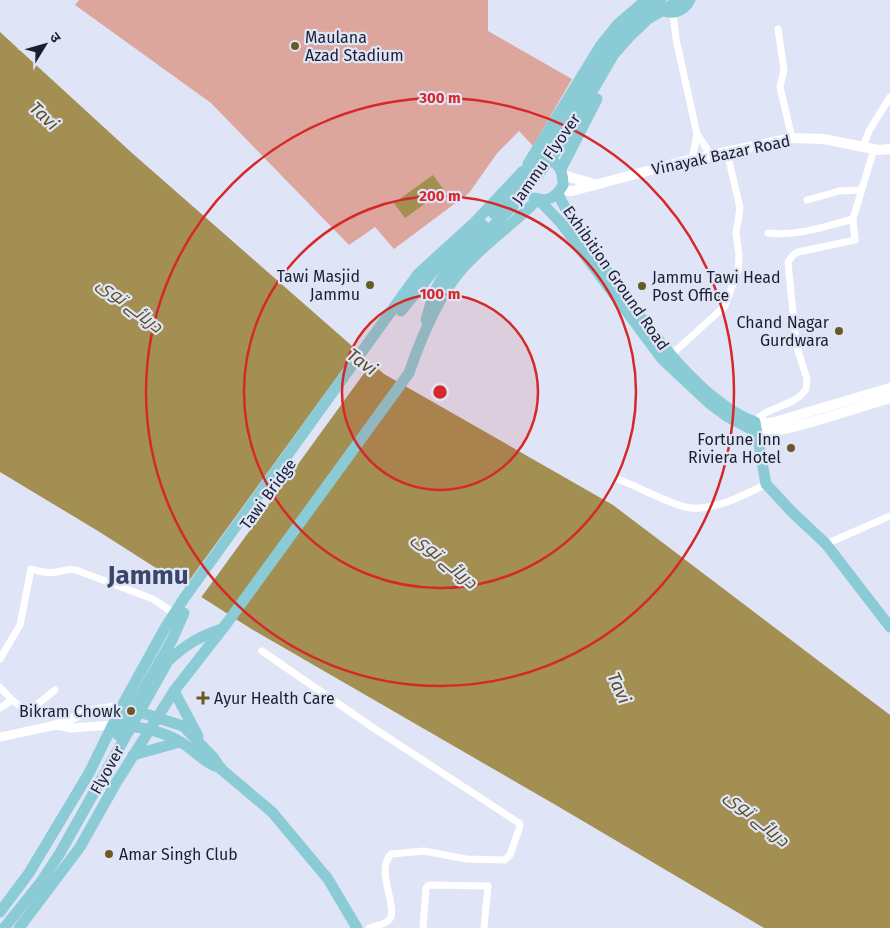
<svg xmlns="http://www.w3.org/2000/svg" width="890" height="928" viewBox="0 0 890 928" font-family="'Fira Sans',Cairo,'Noto Sans Devanagari',sans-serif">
  <rect width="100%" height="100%" fill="#dfe5f7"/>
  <path fill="#dca69c" d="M 79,0 L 488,0 L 488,31 L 572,79 L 533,146 L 519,131 L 498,152 L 469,193 L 394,249 L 375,227 L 349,245 L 211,103 L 75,5 Z"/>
  <g fill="#a48f53">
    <path d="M 0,32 L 132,153 L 384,374 L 613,505 L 890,715 L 890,928 L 764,928 L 554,804 L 253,630 L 98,531 L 0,472 Z"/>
    <path d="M 433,175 L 444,190 L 405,218 L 394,203 Z"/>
  </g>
  <path fill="#dfe5f7" d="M 358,348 L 373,361 L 200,599 L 183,589 Z"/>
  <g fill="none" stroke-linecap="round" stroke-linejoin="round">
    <g stroke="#fff" stroke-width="7">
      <path d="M 673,13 L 676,39 L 697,134 L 711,155"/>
      <path d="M 778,29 L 784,70 L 780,87 L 792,138"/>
      <path d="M 863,147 L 869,131 L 890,97"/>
      <path d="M 692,159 L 697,134"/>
      <path d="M 807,200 L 839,191 L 861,190"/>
      <path d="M 768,233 C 796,237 826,226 853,219"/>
      <path d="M 671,355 L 725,306 L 738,270 L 739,255 L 736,233 L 740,208 L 727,152"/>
      <path d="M 755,422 C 767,405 794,408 806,389 L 807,379 L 796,344 L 788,262 L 793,255 L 798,252 L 855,240 L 853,219 L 874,149"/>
      <path d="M 620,480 C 641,488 663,501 685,507 C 710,513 745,495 766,484"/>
      <path d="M 826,544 L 890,516"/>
      <path d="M 262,651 L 375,729 L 519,823 L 520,826 L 510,855 L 505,860 L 466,859 L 424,851 L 391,854 C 374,872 401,911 388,921 C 383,925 375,926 369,928"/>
      <path d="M 0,659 L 20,625 L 31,569 C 39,571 47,574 56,572 C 64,571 67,568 76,570 L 153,599 L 175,614"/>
      <path d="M 0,687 L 12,700"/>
      <path d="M 0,708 L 12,700 L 28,712 L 55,690"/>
      <path d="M 423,928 L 426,888 L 429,885 L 488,886 L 484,928"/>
    </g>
    <g stroke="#fff" stroke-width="9">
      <path d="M 56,725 L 89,711 L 122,706"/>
      <path d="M 0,737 L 56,725 L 72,728 L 111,725"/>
    </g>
    <g stroke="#fff" stroke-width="10">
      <path d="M 563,175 L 594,184"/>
      <path d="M 560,190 L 572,191 L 692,159 L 792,138 L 824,139 L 878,150 L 890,149"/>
      <path d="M 755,422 L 771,423 L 890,388"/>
      <path d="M 756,432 C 777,436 864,405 890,398"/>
    </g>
    <g stroke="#8acbd6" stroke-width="11">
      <path d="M 658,9 C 671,15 683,13 690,0"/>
      <path d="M 528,164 L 601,45 L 618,24 L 646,0"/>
      <path d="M 561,169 L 597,99"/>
      <path d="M 558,194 C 572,223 591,248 609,274 C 644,322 698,401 755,422 L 766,484 L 792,512 L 826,544 L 890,627"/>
      <path d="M 534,198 C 548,203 556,197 563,185 C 563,171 559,161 544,158"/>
      <path d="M 494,214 L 509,199 L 554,140 L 607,49 L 643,13 L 661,0"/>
      <path d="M 401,311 L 435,269 L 483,225"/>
      <path d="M 426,320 L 434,292 L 444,275 L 514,205 L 561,145 L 614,54 L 630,36 L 648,19 L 680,0"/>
      <path d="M 174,691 L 198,736"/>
      <path d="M 133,710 L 183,726 L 213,757 L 221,769 L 272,812 L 328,879 L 357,928"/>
      <path d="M 125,726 C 146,727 171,734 188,747 C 199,755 208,765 221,768"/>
      <path d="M 118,735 L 172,640 L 184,613"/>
      <path d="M 133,755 L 180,742"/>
      <path d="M 0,912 L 29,873 L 89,773 L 122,706 L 165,628 L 185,597 L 418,274 L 475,222 L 523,171"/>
      <path d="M 4,928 L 41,882 L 60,853 L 168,661 C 185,645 200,636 222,629"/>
      <path d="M 19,928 L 80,847 L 116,783 L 174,691 L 227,623 L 409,373 C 420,341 439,295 462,269 C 485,243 514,224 538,199 L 561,223 L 662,359 L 709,403 L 728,417 L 756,432"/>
    </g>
  </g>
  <circle cx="440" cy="392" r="98" fill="#d62828" fill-opacity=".12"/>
  <g fill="none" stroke="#d62828" stroke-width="2.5">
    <circle cx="440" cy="392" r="98"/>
    <circle cx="440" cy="392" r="196"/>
    <circle cx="440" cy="392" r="294"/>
  </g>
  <g fill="#6a5927" stroke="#dfe5f7" stroke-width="2">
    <circle cx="295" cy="46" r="5"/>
    <circle cx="370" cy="285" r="5"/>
    <circle cx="642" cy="286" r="5"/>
    <circle cx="839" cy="331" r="5"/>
    <circle cx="791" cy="448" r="5"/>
    <path d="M200.5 690.5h5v5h5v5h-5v5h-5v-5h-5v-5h5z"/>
    <circle cx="131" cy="711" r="5"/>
    <circle cx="109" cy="854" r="5"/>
  </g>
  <g text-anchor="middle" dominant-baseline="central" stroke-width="4.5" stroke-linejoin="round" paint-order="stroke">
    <g font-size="16" fill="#1b2030" stroke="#dfe5f7" text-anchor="start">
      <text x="305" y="37">Maulana<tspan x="305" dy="18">Azad Stadium</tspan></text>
      <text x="360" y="276" text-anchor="end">Tawi Masjid<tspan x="360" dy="18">Jammu</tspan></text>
      <text x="652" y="277">Jammu Tawi Head<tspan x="652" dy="18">Post Office</tspan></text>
      <text x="829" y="322" text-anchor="end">Chand Nagar<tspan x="829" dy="18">Gurdwara</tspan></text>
      <text x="781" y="439" text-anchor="end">Fortune Inn<tspan x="781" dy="18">Riviera Hotel</tspan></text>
      <text x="214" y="698">Ayur Health Care</text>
      <text x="121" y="711" text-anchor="end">Bikram Chowk</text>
      <text x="119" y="854">Amar Singh Club</text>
    </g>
    <g font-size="16" fill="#1b2030" stroke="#dfe5f7">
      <text transform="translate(721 155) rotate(-12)">Vinayak Bazar Road</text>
      <text transform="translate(546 159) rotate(-55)">Jammu Flyover</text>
      <text transform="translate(616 278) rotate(55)">Exhibition Ground Road</text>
      <text transform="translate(268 494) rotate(-54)">Tawi Bridge</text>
      <text transform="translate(107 770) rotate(-61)">Flyover</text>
    </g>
    <g font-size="18" font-style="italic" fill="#5d4d1e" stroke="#dfe5f7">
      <text transform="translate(44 116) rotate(43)">Tavi</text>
      <text transform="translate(130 305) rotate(38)">دریائے توی</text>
      <text transform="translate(362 362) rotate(36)">Tavi</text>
      <text transform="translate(445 560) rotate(40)">دریائے توی</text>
      <text transform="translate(619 688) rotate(66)">Tavi</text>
      <text transform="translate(757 818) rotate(40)">دریائے توی</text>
    </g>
    <g font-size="26" font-weight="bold" fill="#3b466a" stroke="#dfe5f7">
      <text x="148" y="575">Jammu</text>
    </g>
  </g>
  <circle cx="440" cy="392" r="8" fill="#d62828" stroke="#dfe5f7" stroke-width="2.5"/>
  <g font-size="15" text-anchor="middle" font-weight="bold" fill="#d62828" stroke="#dfe5f7" stroke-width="4.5" stroke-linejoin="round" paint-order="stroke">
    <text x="440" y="103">300 m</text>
    <text x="440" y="201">200 m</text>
    <text x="440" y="299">100 m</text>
  </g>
  <g transform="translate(45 45) rotate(53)" stroke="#dfe5f7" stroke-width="4" paint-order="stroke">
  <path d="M0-4L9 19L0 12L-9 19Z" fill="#1b2030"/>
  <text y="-8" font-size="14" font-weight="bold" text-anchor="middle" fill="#1b2030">उ</text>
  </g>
</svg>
